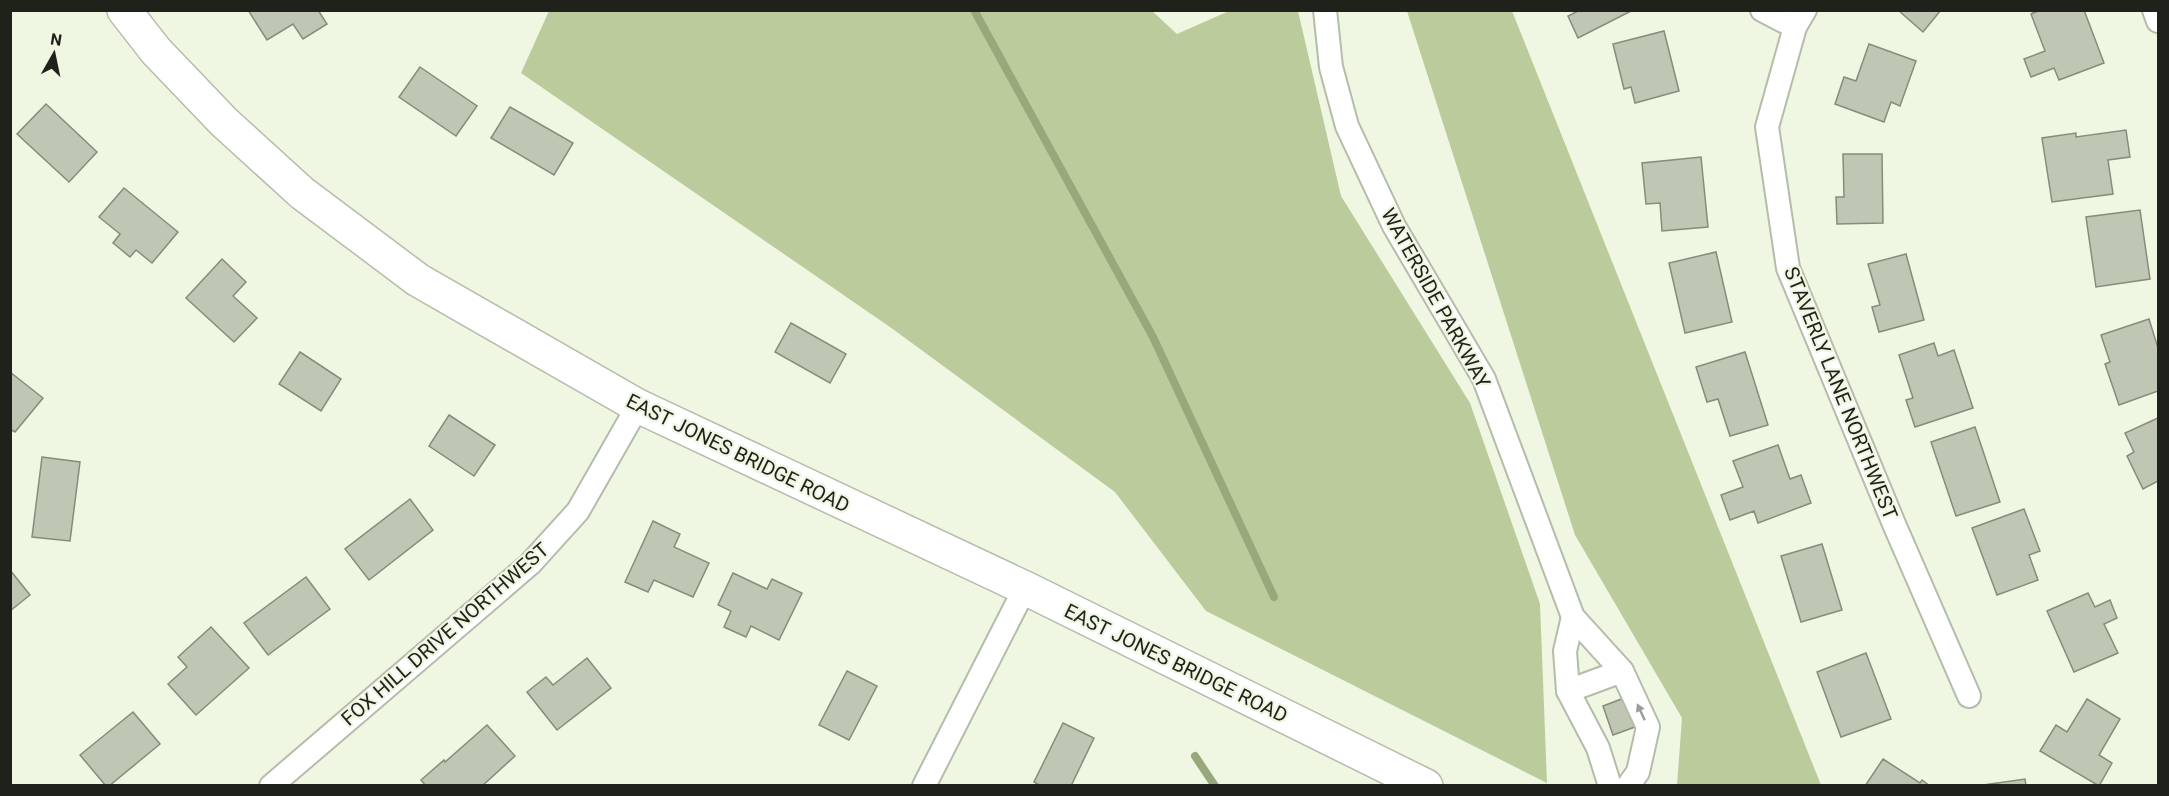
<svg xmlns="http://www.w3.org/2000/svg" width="2169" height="796" viewBox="0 0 2169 796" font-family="Roboto,sans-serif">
  <rect width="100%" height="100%" fill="#eff6e2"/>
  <g fill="#bbcb9c">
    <path d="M 1152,11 L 1177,34 L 1229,11 L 1298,11 L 1341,196 L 1470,403 L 1540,604 L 1547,783 L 1206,611 L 1115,492 L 890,327 L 521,73 L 549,11 Z"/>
    <path d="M 1407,11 L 1512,11 L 1821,785 L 1677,785 L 1682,718 L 1575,535 Z"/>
  </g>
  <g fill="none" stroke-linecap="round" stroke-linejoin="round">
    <g stroke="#98a87a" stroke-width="8">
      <path d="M 974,10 L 1153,337 L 1274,597"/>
      <path d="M 1195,756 L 1215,786"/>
    </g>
  </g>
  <g fill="#bfc6b3" stroke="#868c7b" stroke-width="1.5">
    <path d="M 248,10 L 318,10 L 327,24 L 303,39 L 293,24 L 267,40 Z"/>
    <path d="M 1580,10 L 1633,10 L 1578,38 L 1568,16 Z"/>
    <path d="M 1898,10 L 1941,10 L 1923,32 Z"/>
    <path d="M 2040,10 L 2084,10 L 2104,63 L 2059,80 L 2054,68 L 2031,77 L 2024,59 L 2045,51 L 2031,14 Z"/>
    <path d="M 1664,31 L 1679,91 L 1635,103 L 1631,87 L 1624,89 L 1613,44 Z"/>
    <path d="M 1869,44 L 1916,61 L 1900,106 L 1891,102 L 1884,122 L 1835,104 L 1844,77 L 1856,81 Z"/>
    <path d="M 420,67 L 477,106 L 456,136 L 399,97 Z"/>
    <path d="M 46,104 L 97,152 L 69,182 L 17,134 Z"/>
    <path d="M 510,107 L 573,143 L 554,175 L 491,138 Z"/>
    <path d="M 2126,130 L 2130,157 L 2108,160 L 2113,194 L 2052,202 L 2042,138 L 2076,133 L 2076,137 Z"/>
    <path d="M 1843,154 L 1882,154 L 1883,223 L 1837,224 L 1836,197 L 1844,197 Z"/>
    <path d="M 1701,157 L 1708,227 L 1662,231 L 1660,203 L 1646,204 L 1642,163 Z"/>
    <path d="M 124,188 L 178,232 L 152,263 L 136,250 L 130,257 L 113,243 L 120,234 L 99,217 Z"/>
    <path d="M 2140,210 L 2150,279 L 2096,287 L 2086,217 Z"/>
    <path d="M 1716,252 L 1732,322 L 1685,333 L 1669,263 Z"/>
    <path d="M 1906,254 L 1924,320 L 1879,332 L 1872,307 L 1880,305 L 1868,264 Z"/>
    <path d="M 222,259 L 246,282 L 233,296 L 257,318 L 234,342 L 186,298 Z"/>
    <path d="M 2149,319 L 2158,348 L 2158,391 L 2119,405 L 2105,364 L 2110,362 L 2101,335 Z"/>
    <path d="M 791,323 L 846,354 L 830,383 L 775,352 Z"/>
    <path d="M 1934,343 L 1938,356 L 1954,350 L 1973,408 L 1915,427 L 1906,400 L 1913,398 L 1899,355 Z"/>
    <path d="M 300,352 L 341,379 L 321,411 L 279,384 Z"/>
    <path d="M 1745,352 L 1768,425 L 1730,436 L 1718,399 L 1707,402 L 1696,367 Z"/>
    <path d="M 10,372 L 43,398 L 15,432 L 10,429 Z"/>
    <path d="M 449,415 L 495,445 L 474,476 L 429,446 Z"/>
    <path d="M 2158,418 L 2158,481 L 2143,489 L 2127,456 L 2134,452 L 2125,433 Z"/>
    <path d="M 1975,427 L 2000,502 L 1956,516 L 1931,442 Z"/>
    <path d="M 1778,445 L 1790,479 L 1801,475 L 1811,503 L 1758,523 L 1754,511 L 1730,520 L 1721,495 L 1743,487 L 1733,461 Z"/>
    <path d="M 42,457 L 80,462 L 70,541 L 32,537 Z"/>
    <path d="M 410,499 L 433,530 L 369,580 L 345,549 Z"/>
    <path d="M 2024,509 L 2040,551 L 2029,555 L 2038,580 L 1997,595 L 1972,528 Z"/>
    <path d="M 653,521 L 680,534 L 674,547 L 709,563 L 693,597 L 654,580 L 648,592 L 625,582 Z"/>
    <path d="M 1822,544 L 1842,610 L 1801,622 L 1781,556 Z"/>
    <path d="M 10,570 L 30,595 L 10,611 Z"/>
    <path d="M 733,573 L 767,589 L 772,579 L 802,593 L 779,640 L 751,626 L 746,637 L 724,627 L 731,611 L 718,605 Z"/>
    <path d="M 306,577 L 330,609 L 268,655 L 244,623 Z"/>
    <path d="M 2088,593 L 2095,607 L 2110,600 L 2117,618 L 2104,624 L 2118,653 L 2074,672 L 2047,611 Z"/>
    <path d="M 211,627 L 249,668 L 196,715 L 168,684 L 187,667 L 178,657 Z"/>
    <path d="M 1866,653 L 1891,719 L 1841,737 L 1817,672 Z"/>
    <path d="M 587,658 L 611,688 L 557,730 L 527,692 L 546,677 L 553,685 Z"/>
    <path d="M 847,671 L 877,686 L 849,740 L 819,725 Z"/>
    <path d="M 1624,698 L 1635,727 L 1613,735 L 1603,706 Z"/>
    <path d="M 2087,699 L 2120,719 L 2099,755 L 2112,763 L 2099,786 L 2040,751 L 2056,725 L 2067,732 Z"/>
    <path d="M 133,712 L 160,744 L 109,786 L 106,786 L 80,755 Z"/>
    <path d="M 1063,723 L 1094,738 L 1071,786 L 1041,786 L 1034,782 Z"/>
    <path d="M 487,725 L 515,756 L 482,786 L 426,786 L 421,780 L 444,760 L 445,762 Z"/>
    <path d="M 1883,759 L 1920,783 L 1922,780 L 1930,786 L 1865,786 Z"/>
    <path d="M 2025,779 L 2026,786 L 1976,786 Z"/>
  </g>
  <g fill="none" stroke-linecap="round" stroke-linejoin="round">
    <defs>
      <g id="street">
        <path d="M 1325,10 L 1331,67 L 1347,126 L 1394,226 L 1484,379 L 1573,617 L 1622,671 L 1648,727 L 1638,772 L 1628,786"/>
        <path d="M 1762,10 L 1795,27"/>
        <path d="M 1805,10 L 1795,27 L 1767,127 L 1788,268 L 1894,524 L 1969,696"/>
        <path d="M 2154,10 L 2158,21"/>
        <path d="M 1573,617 L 1565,651 L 1568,691 L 1598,748 L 1610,786"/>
        <path d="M 1568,691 L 1622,671"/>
        <path d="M 271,786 L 530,564 L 578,511 L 638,406"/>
        <path d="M 924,786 L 1025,588"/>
      </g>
      <path id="secondary" d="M 124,10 L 156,51 L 224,122 L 302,193 L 418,280 L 638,406 L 1025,588 L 1426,786"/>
    </defs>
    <use href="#street" stroke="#b5bcaa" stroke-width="26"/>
    <use href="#secondary" stroke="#b5bcaa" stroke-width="36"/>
    <use href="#street" stroke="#fff" stroke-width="22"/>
    <use href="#secondary" stroke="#fff" stroke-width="33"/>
  </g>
  <defs><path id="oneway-solid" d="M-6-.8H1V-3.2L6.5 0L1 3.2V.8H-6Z" transform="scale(1.5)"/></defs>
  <use fill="#9a9c98" href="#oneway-solid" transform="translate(1641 712) rotate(-115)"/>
  <g text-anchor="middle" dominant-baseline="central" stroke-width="4.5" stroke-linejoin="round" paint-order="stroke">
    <g font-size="20" fill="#1f221b" stroke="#eff6e2">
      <text transform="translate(1436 298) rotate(61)">WATERSIDE PARKWAY</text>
      <text transform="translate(1841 393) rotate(68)">STAVERLY LANE NORTHWEST</text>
      <text transform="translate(738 453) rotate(26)">EAST JONES BRIDGE ROAD</text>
      <text transform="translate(445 634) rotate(-41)">FOX HILL DRIVE NORTHWEST</text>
      <text transform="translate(1176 663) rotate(26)">EAST JONES BRIDGE ROAD</text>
    </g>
  </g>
  <rect width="2169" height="796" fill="none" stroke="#1f221b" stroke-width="24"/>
  <g transform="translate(54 54) rotate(9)" stroke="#eff6e2" stroke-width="4.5" paint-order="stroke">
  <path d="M0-4.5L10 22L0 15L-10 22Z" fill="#1f221b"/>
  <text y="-9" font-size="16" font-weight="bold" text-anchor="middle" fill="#1f221b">N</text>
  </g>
</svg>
